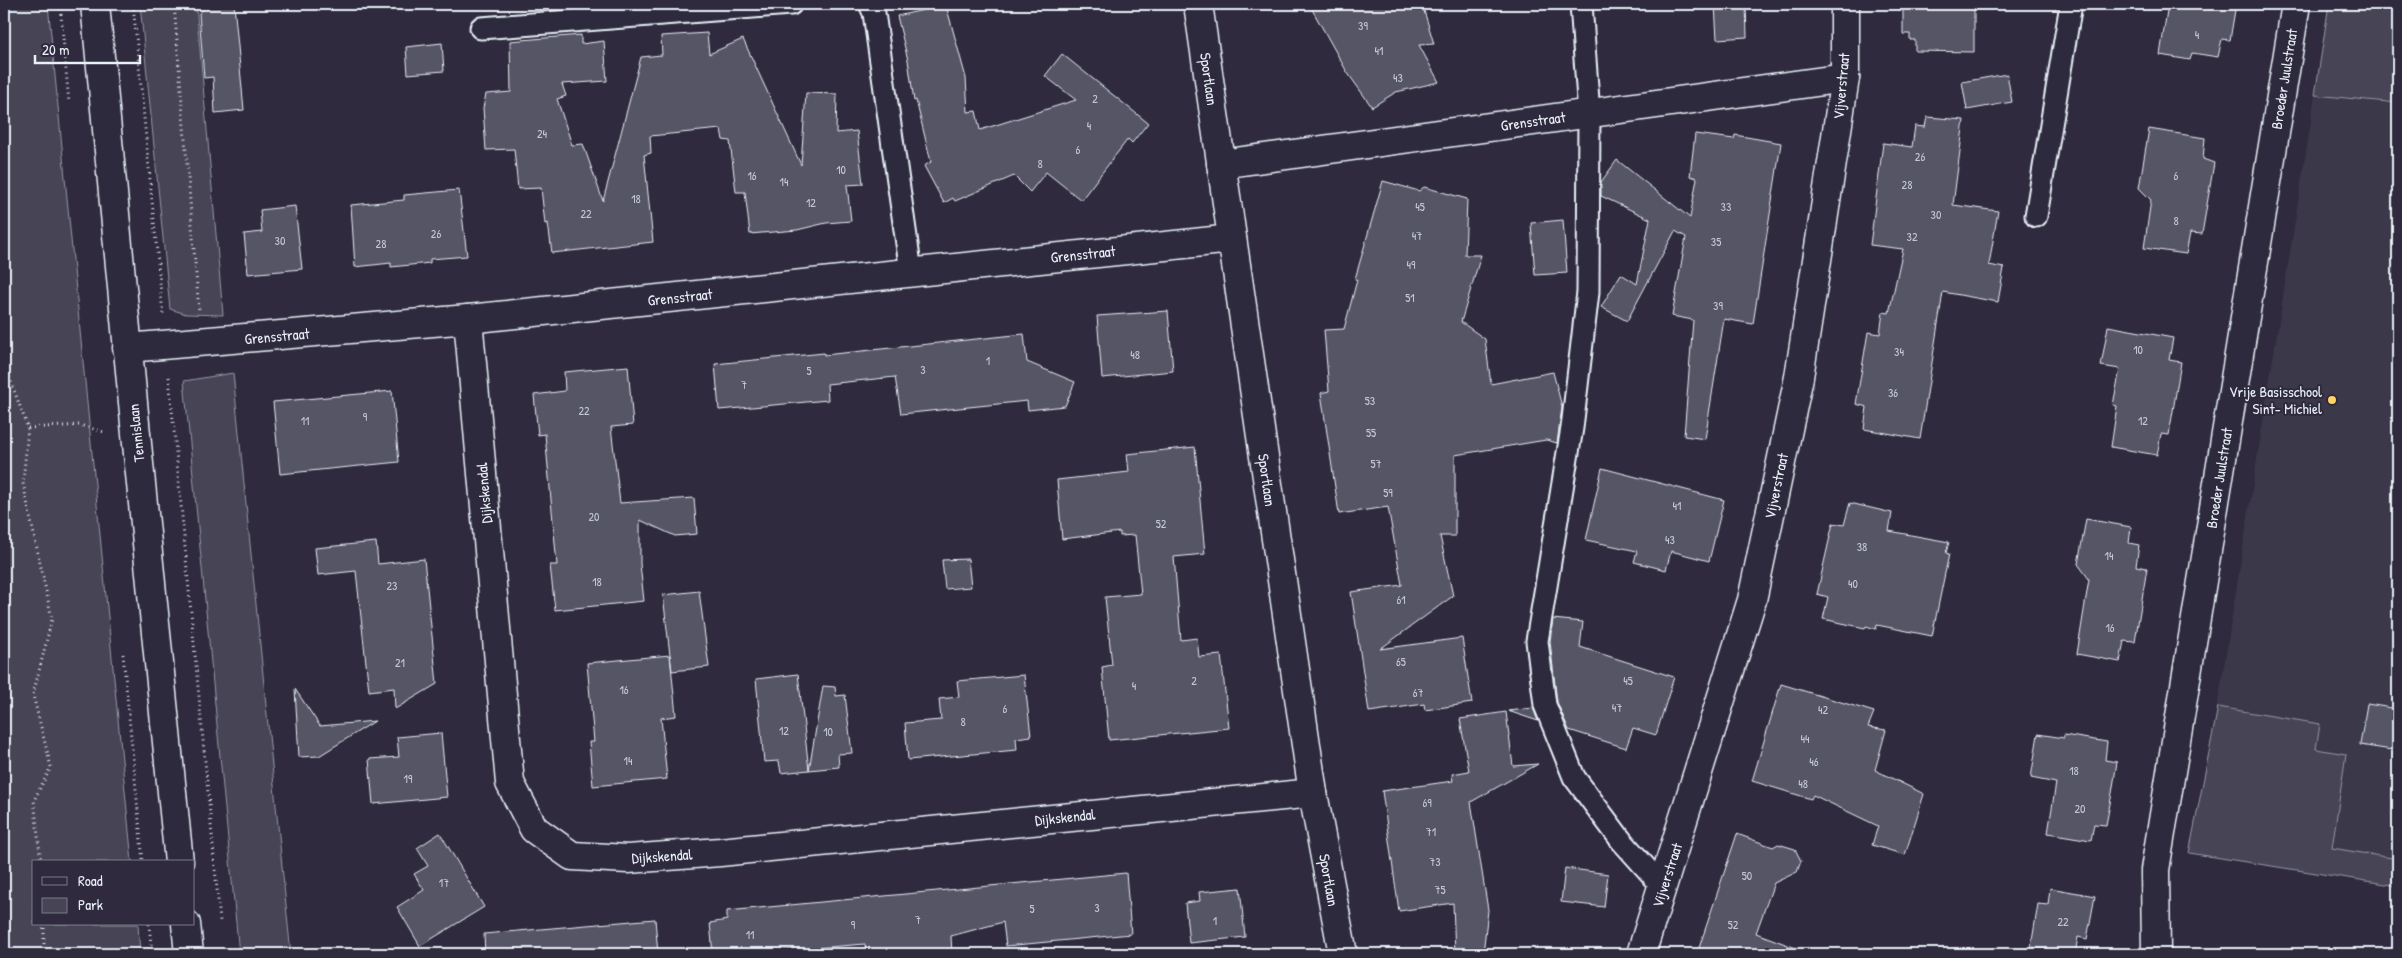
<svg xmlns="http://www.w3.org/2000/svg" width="2402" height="958" viewBox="0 0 2402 958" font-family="'Patrick Hand',sans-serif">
  <rect width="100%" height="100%" fill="#2f2a3d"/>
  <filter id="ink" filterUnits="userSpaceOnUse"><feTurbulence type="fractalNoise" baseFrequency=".02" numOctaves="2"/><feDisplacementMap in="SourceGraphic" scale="10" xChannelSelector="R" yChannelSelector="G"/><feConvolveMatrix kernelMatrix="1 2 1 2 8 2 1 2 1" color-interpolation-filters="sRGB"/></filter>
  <g filter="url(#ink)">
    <path fill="#3b3749" d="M 2315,95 L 2398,103 L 2398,886 L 2189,853 L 2219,697 Z"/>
    <g fill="#464455" stroke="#979aa6">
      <path d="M 4,4 L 48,4 L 132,862 L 34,862 L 34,924 L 138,924 L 140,954 L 4,954 Z"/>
      <path d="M 140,4 L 196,4 L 223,315 L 186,314 L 170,309 Z"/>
      <path d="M 2329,4 L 2398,4 L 2398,103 L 2315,95 Z"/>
      <path d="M 233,373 L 284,886 L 291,954 L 239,954 L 184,381 Z"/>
      <path d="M 2218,707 L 2320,724 L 2316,749 L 2346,754 L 2332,848 L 2398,859 L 2398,886 L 2189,853 Z"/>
    </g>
    <g fill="#575565" stroke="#e8f1f8">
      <path d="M 209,4 L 234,4 L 244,110 L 215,113 L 213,77 L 204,78 L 199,13 Z"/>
      <path d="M 1309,4 L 1422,4 L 1434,44 L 1419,45 L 1439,82 L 1396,92 L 1372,107 L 1347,72 Z"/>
      <path d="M 1715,4 L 1746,4 L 1747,37 L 1717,39 Z"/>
      <path d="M 1903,4 L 1974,4 L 1974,52 L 1915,51 L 1915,40 L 1910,40 L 1910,34 L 1903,34 Z"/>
      <path d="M 2168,4 L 2236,4 L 2230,40 L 2222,39 L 2218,57 L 2192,53 L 2190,60 L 2160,55 Z"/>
      <path d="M 946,5 L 966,78 L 968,112 L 976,111 L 980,130 L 1076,100 L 1045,76 L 1062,54 L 1148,123 L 1132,143 L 1128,139 L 1081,200 L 1046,172 L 1030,192 L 1014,176 L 955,201 L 953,198 L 944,203 L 924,166 L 931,162 L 916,100 L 914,101 L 908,60 L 897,16 Z"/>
      <path d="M 707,33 L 709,54 L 743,39 L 801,165 L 806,93 L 837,94 L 836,133 L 857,131 L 863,184 L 847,185 L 851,221 L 826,223 L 797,230 L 750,234 L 745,192 L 736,192 L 730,141 L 723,140 L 721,129 L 650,136 L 651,153 L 644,155 L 653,242 L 552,253 L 548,223 L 545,224 L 541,188 L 518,189 L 514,149 L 486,150 L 483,108 L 486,94 L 511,92 L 510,41 L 581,35 L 581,44 L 604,41 L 607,81 L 562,84 L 566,96 L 557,99 L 572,145 L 583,144 L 603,201 L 641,57 L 662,55 L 661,36 Z"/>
      <path d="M 442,43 L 444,71 L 408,74 L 406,47 Z"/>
      <path d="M 2007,74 L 2012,102 L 1967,110 L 1962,82 Z"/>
      <path d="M 1927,117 L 1964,120 L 1953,205 L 1998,211 L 1989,265 L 2004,268 L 1998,302 L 1943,292 L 1920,439 L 1864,429 L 1867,407 L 1856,404 L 1868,332 L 1880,334 L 1883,312 L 1889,313 L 1903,249 L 1870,245 L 1883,143 L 1912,147 L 1915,126 L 1925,127 Z"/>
      <path d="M 2149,129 L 2205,138 L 2203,159 L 2214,163 L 2202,234 L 2190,233 L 2186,254 L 2144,248 L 2151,200 L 2139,188 Z"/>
      <path d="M 1695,134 L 1734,139 L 1735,135 L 1781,143 L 1753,324 L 1724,319 L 1705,439 L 1684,436 L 1693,320 L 1672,316 L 1686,237 L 1675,231 L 1627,321 L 1601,307 L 1621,274 L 1637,284 L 1650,219 L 1601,196 L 1601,182 L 1617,160 L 1690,218 L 1697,178 L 1690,176 Z"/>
      <path d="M 1383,181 L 1419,191 L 1424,187 L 1467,199 L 1465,255 L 1481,255 L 1461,322 L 1485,339 L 1491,384 L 1553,372 L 1562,407 L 1557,443 L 1546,440 L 1455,455 L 1455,536 L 1440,536 L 1453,596 L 1380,649 L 1462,638 L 1472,703 L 1425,710 L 1424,704 L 1369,712 L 1351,592 L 1402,585 L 1388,507 L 1339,514 L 1321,393 L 1329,391 L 1324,330 L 1344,329 L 1357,280 L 1355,279 Z"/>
      <path d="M 459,190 L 467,256 L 430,259 L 430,263 L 391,267 L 391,263 L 355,267 L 351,205 L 404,200 L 404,195 Z"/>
      <path d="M 295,206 L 302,269 L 248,274 L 244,234 L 262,232 L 260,210 Z"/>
      <path d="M 1563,220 L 1567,273 L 1535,275 L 1531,223 Z"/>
      <path d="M 1168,311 L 1173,371 L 1102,378 L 1097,316 Z"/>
      <path d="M 2108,326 L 2173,338 L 2169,360 L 2181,362 L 2169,435 L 2161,434 L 2157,455 L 2111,447 L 2117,406 L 2113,405 L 2120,369 L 2101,366 Z"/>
      <path d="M 1024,334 L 1027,362 L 1075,382 L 1065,406 L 1028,410 L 1027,401 L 901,414 L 895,377 L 827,384 L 828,400 L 719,410 L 715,364 L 824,353 L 824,355 Z"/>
      <path d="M 628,366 L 633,425 L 611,427 L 620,503 L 694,498 L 697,534 L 675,536 L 640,520 L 640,564 L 644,601 L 555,610 L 550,565 L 557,565 L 545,434 L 538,435 L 534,395 L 565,391 L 564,372 Z"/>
      <path d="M 392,391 L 399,462 L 280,474 L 273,402 Z"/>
      <path d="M 1195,447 L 1205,554 L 1174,557 L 1181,640 L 1197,638 L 1199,657 L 1221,655 L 1229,728 L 1109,740 L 1102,667 L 1112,665 L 1105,597 L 1141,594 L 1135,535 L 1120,536 L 1120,532 L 1062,539 L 1057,480 L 1129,472 L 1127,454 Z"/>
      <path d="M 1602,468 L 1724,500 L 1709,561 L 1671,551 L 1666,570 L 1634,562 L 1637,551 L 1586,540 Z"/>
      <path d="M 1850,503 L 1892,513 L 1889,531 L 1949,542 L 1946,553 L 1949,554 L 1932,636 L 1877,625 L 1876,629 L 1866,626 L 1865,628 L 1823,619 L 1828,597 L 1817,594 L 1833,523 L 1844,525 Z"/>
      <path d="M 2086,519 L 2131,527 L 2129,543 L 2139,545 L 2136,566 L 2147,568 L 2135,642 L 2124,641 L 2120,662 L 2077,654 L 2089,579 L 2078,564 Z"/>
      <path d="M 376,542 L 378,564 L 424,559 L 437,684 L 395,709 L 394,688 L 369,691 L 356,571 L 318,575 L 315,548 Z"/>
      <path d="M 968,559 L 971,587 L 945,589 L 942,560 Z"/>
      <path d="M 699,591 L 709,667 L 672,671 L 670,655 L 676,716 L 661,718 L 667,779 L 593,786 L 589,742 L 594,742 L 587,663 L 670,655 L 663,595 Z"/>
      <path d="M 1553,619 L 1583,622 L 1580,647 L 1674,677 L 1656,735 L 1633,728 L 1626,748 L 1569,730 L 1557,702 L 1550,641 Z"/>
      <path d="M 798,674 L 809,770 L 781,773 L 779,761 L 764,762 L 756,679 Z"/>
      <path d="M 1024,675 L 1031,736 L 1016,738 L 1017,750 L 908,760 L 905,723 L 941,720 L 939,699 L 959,697 L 957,681 Z"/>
      <path d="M 1781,684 L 1874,712 L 1868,727 L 1886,730 L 1875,770 L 1924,794 L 1905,855 L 1872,845 L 1878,826 L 1813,795 L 1811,799 L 1752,781 Z"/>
      <path d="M 823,686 L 835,687 L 836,696 L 845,695 L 852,753 L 838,754 L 839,767 L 809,770 Z"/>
      <path d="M 295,689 L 320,726 L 375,721 L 319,756 L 299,757 Z"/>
      <path d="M 2367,704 L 2398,709 L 2398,751 L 2360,745 Z"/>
      <path d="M 1533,708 L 1538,721 L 1508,711 Z"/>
      <path d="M 1506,712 L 1513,766 L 1538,764 L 1471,802 L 1488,910 L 1483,954 L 1455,954 L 1453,903 L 1399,911 L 1382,791 L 1453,781 L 1452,774 L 1469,771 L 1460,719 Z"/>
      <path d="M 441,733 L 447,797 L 373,804 L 369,759 L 399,757 L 397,737 Z"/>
      <path d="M 2038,734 L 2064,738 L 2064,735 L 2107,742 L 2105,760 L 2117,762 L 2112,793 L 2106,825 L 2094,824 L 2091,840 L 2048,833 L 2056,783 L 2031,778 Z"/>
      <path d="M 440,833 L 484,907 L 420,946 L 397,907 L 424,890 L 414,874 L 428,866 L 417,848 Z"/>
      <path d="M 1737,834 L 1773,847 L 1778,844 L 1795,849 L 1801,861 L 1797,872 L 1774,883 L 1756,933 L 1804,951 L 1804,954 L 1697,954 Z"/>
      <path d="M 1565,868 L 1608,874 L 1604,907 L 1561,902 Z"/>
      <path d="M 1126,873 L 1131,934 L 1006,946 L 1003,922 L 951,936 L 952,954 L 866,954 L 865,944 L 743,954 L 713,954 L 710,923 L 727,920 L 727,911 Z"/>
      <path d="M 1240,888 L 1245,937 L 1189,943 L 1185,903 L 1200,901 L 1199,892 Z"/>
      <path d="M 2050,888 L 2095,896 L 2087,939 L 2078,937 L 2075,954 L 2031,947 L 2038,904 L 2048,905 Z"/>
      <path d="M 655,919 L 658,954 L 485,954 L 484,934 Z"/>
    </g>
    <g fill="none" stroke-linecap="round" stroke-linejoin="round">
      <defs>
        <g id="service">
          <path d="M 870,4 L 874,13 L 911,272"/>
          <path d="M 1581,4 L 1589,114 L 1588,292 L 1572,428 L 1537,641 L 1545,705 L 1574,777 L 1621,840 L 1664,888"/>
          <path d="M 481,28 L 791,4"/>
          <path d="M 2036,216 L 2071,4"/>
        </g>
        <g id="minor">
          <path d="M 1198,4 L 1313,793 L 1343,954"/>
          <path d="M 1221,164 L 1845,78"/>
          <path d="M 468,319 L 510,783 L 534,829 L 572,856 L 628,859 L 720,852 L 1313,793"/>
          <path d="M 127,348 L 468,319 L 1232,239"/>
          <path d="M 1641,954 L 1752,600 L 1799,377 L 1845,78 L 1845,4"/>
          <path d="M 2156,954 L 2155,870 L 2296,4"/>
        </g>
        <g id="tertiary">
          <path d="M 95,4 L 136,434 L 179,862"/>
          <path d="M 186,924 L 189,954"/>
        </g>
      </defs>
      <use href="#service" stroke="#e8f1f8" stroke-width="25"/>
      <use href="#minor" stroke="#e8f1f8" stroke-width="31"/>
      <use href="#tertiary" stroke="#e8f1f8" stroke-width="31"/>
      <g stroke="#e8f1f8" stroke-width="3" stroke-dasharray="1 4" stroke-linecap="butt">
        <path d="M 60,4 L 69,103"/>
        <path d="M 133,4 L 163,314"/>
        <path d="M 174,4 L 199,311"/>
        <path d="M 4,274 L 4,287"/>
        <path d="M 4,363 L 28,428 L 23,483 L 52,619 L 33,695 L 51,767 L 34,800 L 41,862"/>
        <path d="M 169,377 L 220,921"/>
        <path d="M 28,428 L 80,425 L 104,432"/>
        <path d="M 123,654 L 143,862"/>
        <path d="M 149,924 L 152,954"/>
        <path d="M 44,954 L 44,924"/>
      </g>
      <use href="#service" stroke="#2f2a3d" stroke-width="21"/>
      <use href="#minor" stroke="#2f2a3d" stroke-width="28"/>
      <use href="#tertiary" stroke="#2f2a3d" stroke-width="28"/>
    </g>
  </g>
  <circle fill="#ffd166" stroke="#2f2a3d" stroke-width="2" cx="2332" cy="400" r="5"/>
  <g text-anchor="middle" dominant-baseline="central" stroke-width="4" stroke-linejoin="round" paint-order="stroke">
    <g font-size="12" fill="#c4cad3">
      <text x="1363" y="25">39</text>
      <text x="2197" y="34">4</text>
      <text x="1379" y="50">41</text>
      <text x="1398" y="77">43</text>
      <text x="1095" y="98">2</text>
      <text x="1089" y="125">4</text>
      <text x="542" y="133">24</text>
      <text x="1078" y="149">6</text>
      <text x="1920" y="156">26</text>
      <text x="1040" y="163">8</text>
      <text x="841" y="169">10</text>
      <text x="752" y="175">16</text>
      <text x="2176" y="175">6</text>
      <text x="784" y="181">14</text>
      <text x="1907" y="184">28</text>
      <text x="636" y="198">18</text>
      <text x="811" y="202">12</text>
      <text x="1420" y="206">45</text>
      <text x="1726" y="206">33</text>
      <text x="586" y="213">22</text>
      <text x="1936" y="214">30</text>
      <text x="2176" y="220">8</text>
      <text x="436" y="233">26</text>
      <text x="1417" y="235">47</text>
      <text x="1912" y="236">32</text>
      <text x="280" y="240">30</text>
      <text x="1716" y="241">35</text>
      <text x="381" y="243">28</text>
      <text x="1411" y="264">49</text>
      <text x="1410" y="297">51</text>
      <text x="1718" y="305">39</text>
      <text x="2138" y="349">10</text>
      <text x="1899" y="351">34</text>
      <text x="1135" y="354">48</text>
      <text x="988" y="360">1</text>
      <text x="923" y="369">3</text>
      <text x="809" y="370">5</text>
      <text x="744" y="384">7</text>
      <text x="1893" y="392">36</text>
      <text x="1370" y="400">53</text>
      <text x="584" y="410">22</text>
      <text x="365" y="416">9</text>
      <text x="305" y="420">11</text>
      <text x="2143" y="420">12</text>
      <text x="1371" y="432">55</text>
      <text x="1376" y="463">57</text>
      <text x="1388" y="492">59</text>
      <text x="1677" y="505">41</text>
      <text x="594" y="516">20</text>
      <text x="1161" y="523">52</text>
      <text x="1670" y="539">43</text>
      <text x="1862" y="546">38</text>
      <text x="2109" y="555">14</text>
      <text x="597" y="581">18</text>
      <text x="1853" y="583">40</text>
      <text x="392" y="585">23</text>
      <text x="1401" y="599">61</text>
      <text x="2110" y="627">16</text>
      <text x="1401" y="661">65</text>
      <text x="400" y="662">21</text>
      <text x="1194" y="680">2</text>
      <text x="1628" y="680">45</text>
      <text x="1134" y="685">4</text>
      <text x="624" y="689">16</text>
      <text x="1418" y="692">67</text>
      <text x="1617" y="707">47</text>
      <text x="1005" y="708">6</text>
      <text x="1823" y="709">42</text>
      <text x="963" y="721">8</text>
      <text x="784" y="730">12</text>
      <text x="828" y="731">10</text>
      <text x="1805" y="738">44</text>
      <text x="628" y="760">14</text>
      <text x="1814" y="761">46</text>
      <text x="2074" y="770">18</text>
      <text x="408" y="778">19</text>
      <text x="1803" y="783">48</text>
      <text x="1427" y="802">69</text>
      <text x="2080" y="808">20</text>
      <text x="1431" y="831">71</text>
      <text x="1435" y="861">73</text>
      <text x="1747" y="875">50</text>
      <text x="444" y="882">17</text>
      <text x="1440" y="889">75</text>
      <text x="1097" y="907">3</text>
      <text x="1032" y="908">5</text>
      <text x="918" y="919">7</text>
      <text x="1215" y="920">1</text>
      <text x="2063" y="921">22</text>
      <text x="853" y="924">9</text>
      <text x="1733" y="924">52</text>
      <text x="750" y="934">11</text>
    </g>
    <g font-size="15" fill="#e8f1f8" stroke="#2f2a3d">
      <text transform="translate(1209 79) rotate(82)">Sportlaan</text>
      <text transform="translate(2284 79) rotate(-81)">Broeder Juulstraat</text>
      <text transform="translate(1841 86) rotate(-85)">Vijverstraat</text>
      <text transform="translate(1533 121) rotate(-8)">Grensstraat</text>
      <text transform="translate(1083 254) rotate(-6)">Grensstraat</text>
      <text transform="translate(680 297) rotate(-6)">Grensstraat</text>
      <text transform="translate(277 336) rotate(-5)">Grensstraat</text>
      <text transform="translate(136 433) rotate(-96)">Tennislaan</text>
      <text transform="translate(2219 478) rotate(-81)">Broeder Juulstraat</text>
      <text transform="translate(1267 480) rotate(82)">Sportlaan</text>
      <text transform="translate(1776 486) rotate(-78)">Vijverstraat</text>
      <text transform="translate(484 493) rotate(-95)">Dijkskendal</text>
      <text transform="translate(1065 817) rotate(-6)">Dijkskendal</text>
      <text transform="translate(662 856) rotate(-4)">Dijkskendal</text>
      <text transform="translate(1667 875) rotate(-72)">Vijverstraat</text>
      <text transform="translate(1329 880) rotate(80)">Sportlaan</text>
    </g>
    <g font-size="15" fill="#e8f1f8" stroke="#2f2a3d" text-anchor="end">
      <text x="2322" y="391">Vrije Basisschool<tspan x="2322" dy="17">Sint- Michiel</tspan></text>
    </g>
  </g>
  <rect width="2402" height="958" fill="none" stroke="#2f2a3d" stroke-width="20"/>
  <rect x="10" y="10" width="2382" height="938" fill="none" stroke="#e8f1f8" stroke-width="2" filter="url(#ink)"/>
  <rect x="32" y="860" width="162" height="65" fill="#2f2a3d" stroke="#797a88"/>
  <rect x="42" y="877" width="25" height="8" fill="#2f2a3d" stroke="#797a88"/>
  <text x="78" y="886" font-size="15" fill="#e8f1f8">Road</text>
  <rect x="42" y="898" width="25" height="15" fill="#464455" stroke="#797a88"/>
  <text x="78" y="910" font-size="15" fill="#e8f1f8">Park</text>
  <path d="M35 55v8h105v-8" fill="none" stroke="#e8f1f8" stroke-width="2.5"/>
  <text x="42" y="55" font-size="15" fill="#e8f1f8" stroke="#2f2a3d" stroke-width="4" paint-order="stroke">20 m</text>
</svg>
